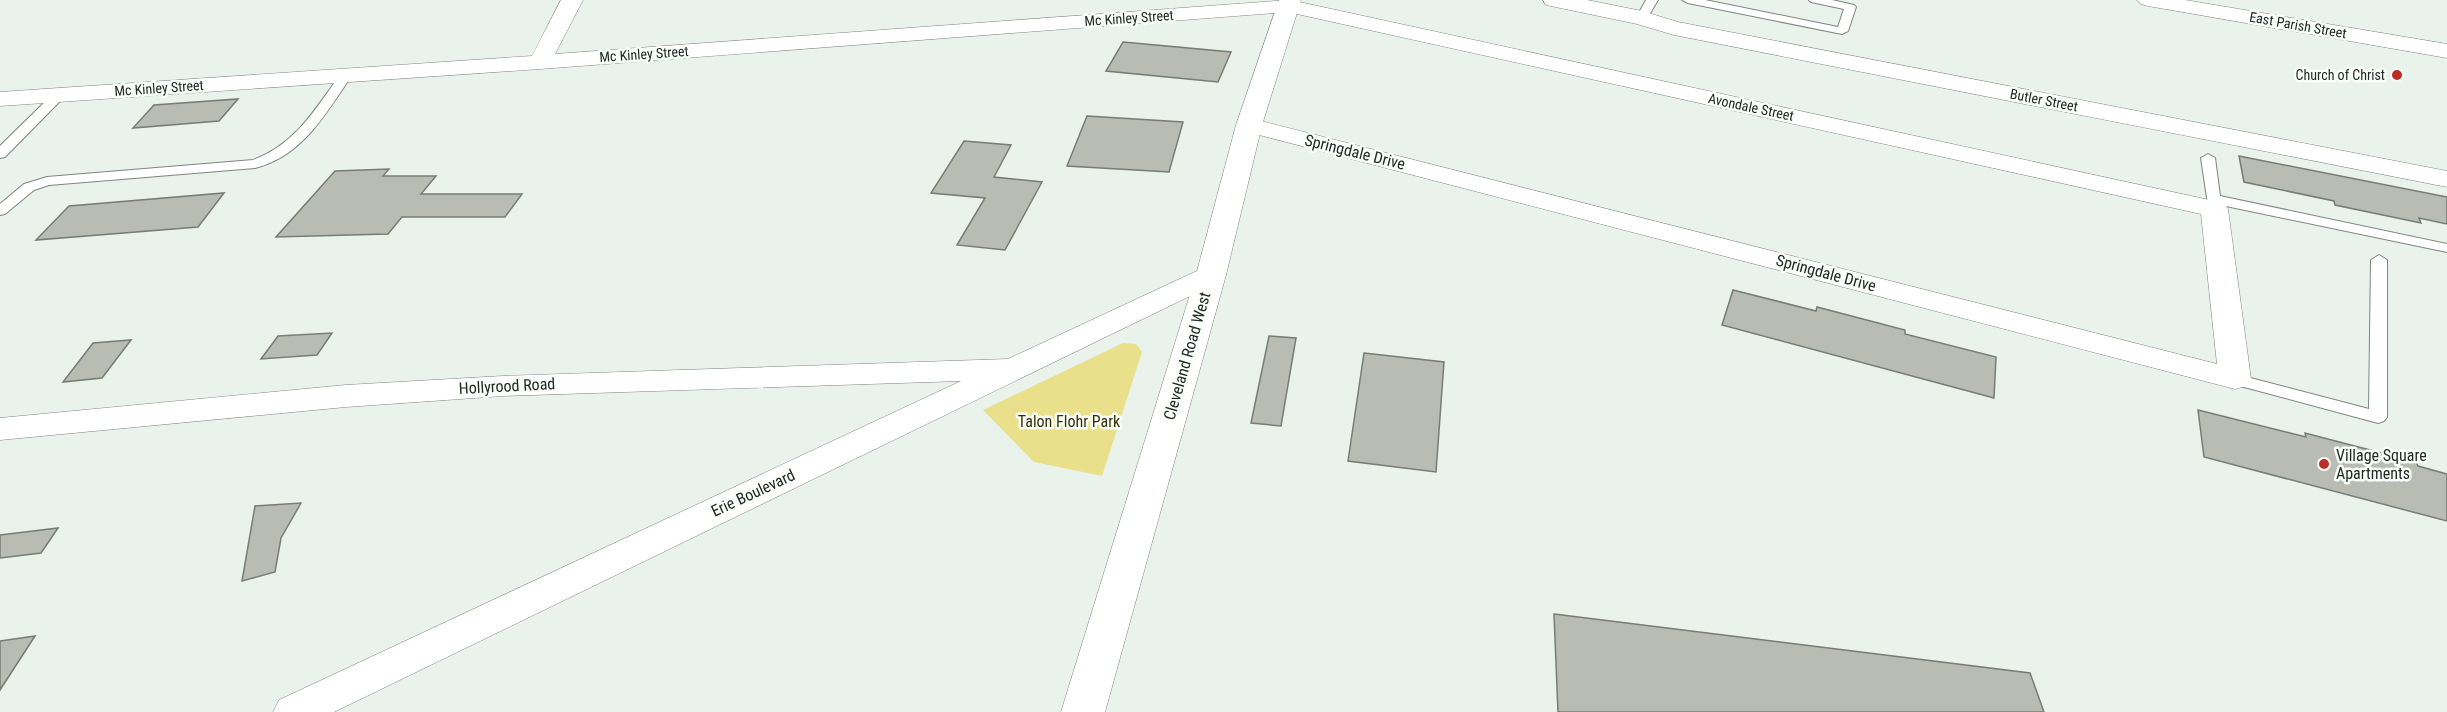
<svg xmlns="http://www.w3.org/2000/svg" width="2447" height="712" viewBox="0 0 2447 712" font-family="'Roboto Condensed',sans-serif">
  <rect width="100%" height="100%" fill="#e9f2eb"/>
  <path fill="#eae08b" d="M 1123,343 L 1136,344 L 1142,352 L 1102,476 L 1034,462 L 983,410 Z"/>
  <g fill="#b8bcb3" stroke="#787c74" stroke-width="1.5">
    <path d="M 1123,42 L 1231,52 L 1218,82 L 1106,71 Z"/>
    <path d="M 238,99 L 219,121 L 133,128 L 154,105 Z"/>
    <path d="M 1087,116 L 1183,122 L 1169,172 L 1067,166 Z"/>
    <path d="M 964,141 L 1011,145 L 994,177 L 1042,182 L 1005,250 L 957,245 L 985,198 L 931,193 Z"/>
    <path d="M 2239,156 L 2447,197 L 2447,224 L 2419,218 L 2421,223 L 2335,205 L 2334,201 L 2244,182 Z"/>
    <path d="M 389,169 L 383,176 L 436,176 L 421,194 L 522,194 L 505,217 L 402,217 L 388,234 L 276,237 L 335,171 Z"/>
    <path d="M 224,193 L 198,227 L 36,240 L 69,206 Z"/>
    <path d="M 1733,290 L 1816,311 L 1817,307 L 1905,330 L 1905,334 L 1996,357 L 1994,398 L 1722,325 Z"/>
    <path d="M 332,333 L 317,355 L 261,359 L 278,336 Z"/>
    <path d="M 1269,336 L 1296,338 L 1281,426 L 1251,423 Z"/>
    <path d="M 131,340 L 102,378 L 63,382 L 93,343 Z"/>
    <path d="M 1364,353 L 1444,362 L 1436,472 L 1348,461 Z"/>
    <path d="M 2198,410 L 2306,437 L 2305,433 L 2416,462 L 2418,466 L 2447,474 L 2447,521 L 2204,457 Z"/>
    <path d="M 301,503 L 281,538 L 275,572 L 242,581 L 255,506 Z"/>
    <path d="M 58,528 L 41,553 L 0,558 L 0,535 Z"/>
    <path d="M 1554,614 L 2030,673 L 2044,712 L 1558,712 Z"/>
    <path d="M 35,636 L 0,690 L 0,641 Z"/>
  </g>
  <g fill="none" stroke-linecap="round" stroke-linejoin="round">
    <defs>
      <g id="lane">
        <path d="M 1646,0 L 1658,0 L 1646,20 L 1638,20 L 1636,18 Z"/>
        <path d="M 1682,0 L 1705,0 L 1838,27 L 1844,9 L 1811,2 L 1809,0 L 1832,0 L 1854,5 L 1856,7 L 1848,31 L 1842,34 L 1688,3 Z"/>
        <path d="M 346,71 L 352,75 C 326,113 303,156 255,168 L 49,185 L 34,190 L 5,214 L 0,215 L 0,204 L 24,184 L 47,177 L 253,160 C 296,144 316,108 342,72 Z"/>
        <path d="M 59,91 L 65,95 L 63,98 L 5,157 L 0,158 L 0,146 L 55,92 Z"/>
        <path d="M 2208,154 L 2215,158 L 2220,196 L 2447,244 L 2447,252 L 2221,205 L 2219,211 L 2209,211 L 2201,158 Z"/>
        <path d="M 2379,255 L 2387,260 L 2387,417 L 2384,421 L 2378,423 L 2229,383 L 2227,379 L 2229,375 L 2235,374 L 2369,409 L 2371,260 Z"/>
      </g>
      <g id="street">
        <path d="M 561,0 L 583,0 L 555,54 L 1290,0 L 2214,201 L 2224,203 L 2228,209 L 2251,379 L 2246,386 L 2235,389 L 1240,130 L 1237,125 L 1240,120 L 1249,118 L 2217,364 L 2201,214 L 1288,12 L 540,69 L 0,106 L 0,92 L 532,56 Z"/>
        <path d="M 2137,0 L 2185,0 L 2447,44 L 2447,58 L 2148,6 L 2141,4 Z"/>
        <path d="M 1211,266 L 1221,269 L 1226,275 L 1221,281 L 334,712 L 273,712 L 279,700 L 961,381 L 503,396 L 346,407 L 0,440 L 0,418 L 346,385 L 503,376 L 1008,359 L 1201,269 Z"/>
      </g>
      <g id="primary">
        <path d="M 1279,0 L 1301,0 L 1262,125 L 1226,275 L 1105,712 L 1061,712 L 1196,275 L 1236,125 Z"/>
        <path d="M 1543,0 L 1587,0 L 1642,11 L 1678,22 L 2447,171 L 2447,187 L 1674,35 L 1637,24 L 1546,5 Z"/>
      </g>
    </defs>
    <use href="#lane" stroke="#7e8680" stroke-width="2"/>
    <use href="#street" stroke="#7e8680" stroke-width="1"/>
    <use href="#primary" stroke="#7e8680" stroke-width="1"/>
    <use href="#lane" fill="#fff" fill-rule="evenodd"/>
    <use href="#street" fill="#fff" fill-rule="evenodd"/>
    <use href="#primary" fill="#fff" fill-rule="evenodd"/>
  </g>
  <g fill="#bc2d28" stroke="#f8fff9" stroke-width="2">
    <circle cx="2397" cy="75" r="6"/>
    <circle cx="2324" cy="464" r="6"/>
  </g>
  <g text-anchor="middle" dominant-baseline="central" stroke-width="5" stroke-linejoin="round" paint-order="stroke">
    <g font-size="14" fill="#242725" stroke="#f8fff9">
      <text transform="translate(1129 18) rotate(-4)">Mc Kinley Street</text>
      <text transform="translate(2298 25) rotate(10)">East Parish Street</text>
      <text transform="translate(644 54) rotate(-4)">Mc Kinley Street</text>
      <text transform="translate(159 88) rotate(-4)">Mc Kinley Street</text>
      <text transform="translate(2044 100) rotate(11)">Butler Street</text>
      <text transform="translate(1751 107) rotate(12)">Avondale Street</text>
    </g>
    <g font-size="14" fill="#242725" stroke="#f8fff9" text-anchor="end">
      <text x="2385" y="75">Church of Christ</text>
    </g>
    <g font-size="16" fill="#242725" stroke="#f8fff9">
      <text transform="translate(1355 152) rotate(14)">Springdale Drive</text>
      <text transform="translate(1826 273) rotate(15)">Springdale Drive</text>
      <text transform="translate(1187 356) rotate(-74)">Cleveland Road West</text>
      <text transform="translate(507 386) rotate(-3)">Hollyrood Road</text>
      <text transform="translate(753 493) rotate(-25)">Erie Boulevard</text>
    </g>
    <g font-size="16" fill="#363103" stroke="#f8fff9">
      <text x="1069" y="421">Talon Flohr Park</text>
    </g>
    <g font-size="16" fill="#242725" stroke="#f8fff9" text-anchor="start">
      <text x="2336" y="455">Village Square<tspan x="2336" dy="18">Apartments</tspan></text>
    </g>
  </g>
</svg>
